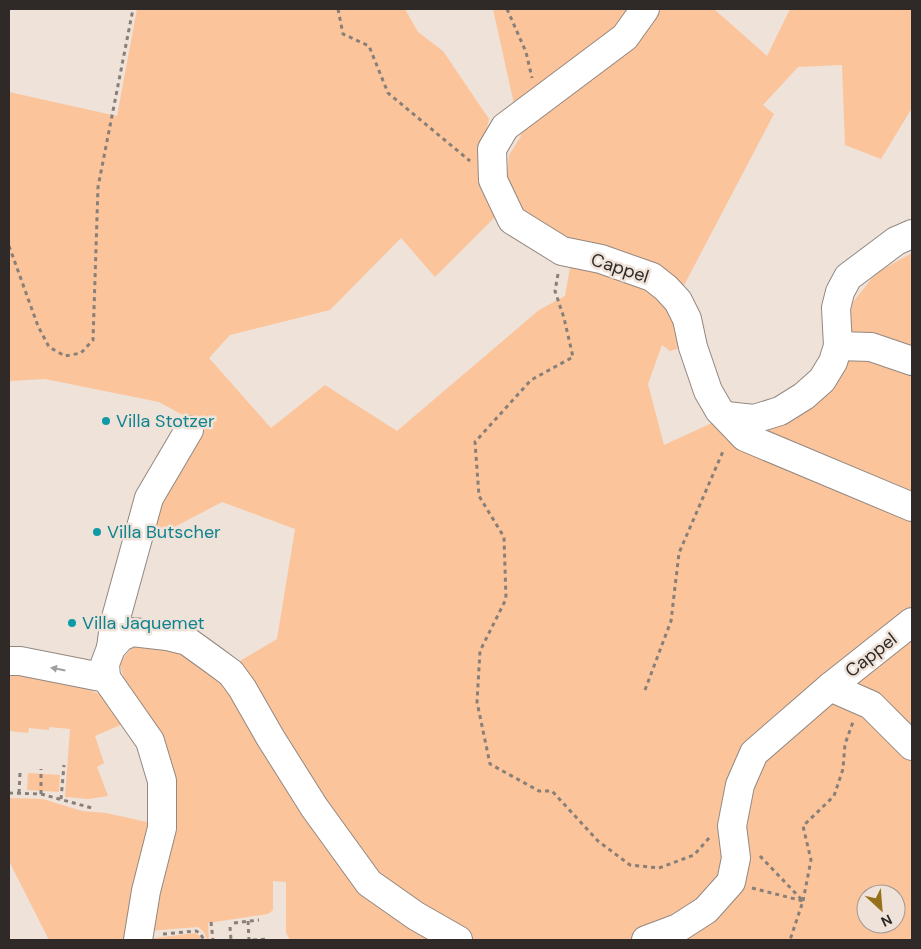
<svg xmlns="http://www.w3.org/2000/svg" width="921" height="949" viewBox="0 0 921 949" font-family="'DM Sans',sans-serif">
  <rect width="100%" height="100%" fill="#efe2d9"/>
  <g fill="#fbc49b" fill-rule="evenodd">
    <path d="M 137,9 L 405,9 L 418,32 L 443,51 L 489,119 L 481,156 L 497,215 L 435,277 L 401,238 L 330,310 L 230,335 L 209,358 L 271,428 L 325,385 L 397,431 L 539,310 L 565,296 L 571,262 L 654,286 L 687,346 L 670,351 L 662,345 L 648,384 L 664,445 L 714,422 L 833,382 L 853,302 L 876,273 L 912,253 L 912,940 L 290,940 L 286,933 L 286,882 L 273,881 L 273,910 L 268,914 L 208,923 L 209,940 L 207,940 L 204,932 L 198,927 L 148,931 L 171,798 L 124,680 L 120,663 C 125,656 133,644 143,642 C 166,637 199,663 218,674 L 277,639 L 295,529 L 222,502 L 144,543 L 153,504 L 199,424 L 159,402 L 45,379 L 9,381 L 9,92 L 117,116 ZM 866,894 L 896,894 L 896,924 L 866,924 Z"/>
    <path d="M 493,9 L 714,9 L 767,56 L 790,9 L 912,9 L 912,108 L 881,159 L 845,145 L 842,65 L 798,67 L 763,105 L 774,114 L 681,291 L 573,243 L 526,216 L 511,193 L 507,175 L 509,155 L 521,136 Z"/>
    <path d="M 9,672 L 19,673 L 87,689 L 109,698 L 125,723 L 95,736 L 104,763 L 97,767 L 108,796 L 88,799 L 65,797 L 70,729 L 49,727 L 49,730 L 29,728 L 28,733 L 9,731 L 9,735 Z"/>
    <path d="M 28,773 L 60,775 L 59,792 L 27,790 Z"/>
    <path d="M 9,798 L 43,799 L 82,811 L 106,813 L 156,824 L 132,940 L 49,940 L 9,861 Z"/>
    <path d="M 195,933 L 200,936 L 202,940 L 146,940 L 147,939 Z"/>
  </g>
  <g fill="none" stroke-linecap="round" stroke-linejoin="round">
    <defs>
      <g id="minor">
        <path d="M 645,9 L 625,37 L 505,127 L 492,149 L 493,180 L 512,220 L 562,251 L 601,259 L 652,277 L 666,288 L 678,301 L 687,319 L 693,347 L 708,391 L 719,410 L 745,437 L 912,507"/>
        <path d="M 838,346 L 871,347 L 912,361"/>
        <path d="M 726,416 L 754,419 L 780,411 L 804,396 L 822,380 L 833,362 L 838,346 L 836,308 L 840,292 L 848,277 L 896,241 L 912,234"/>
        <path d="M 111,648 L 114,625 L 149,498 L 189,430"/>
        <path d="M 9,661 L 20,661 L 106,678 L 150,741 L 162,781 L 162,828 L 146,891 L 138,940"/>
        <path d="M 106,678 L 105,664 L 111,648 L 121,637 L 132,632 L 167,636 L 187,641 L 212,659 L 231,673 L 242,688 L 270,737 L 314,807 L 369,883 L 416,916 L 458,940"/>
        <path d="M 830,687 L 912,622"/>
        <path d="M 646,940 L 678,928 L 706,910 L 731,882 L 736,858 L 732,826 L 740,785 L 754,753 L 830,687 L 871,705 L 912,746"/>
      </g>
    </defs>
    <use href="#minor" stroke="#938880" stroke-width="30"/>
    <g stroke="#887f79" stroke-width="3" stroke-dasharray="4 4" stroke-linecap="butt">
      <path d="M 338,9 L 343,34 L 369,46 L 388,93 L 470,161"/>
      <path d="M 507,9 L 526,52 L 532,78"/>
      <path d="M 9,246 L 38,326 L 49,347 L 65,356 L 81,353 L 93,340 L 98,187 L 133,9"/>
      <path d="M 558,274 L 555,291 L 564,318 L 573,357 L 531,380 L 475,442 L 479,496 L 504,537 L 506,599 L 480,651 L 477,702 L 490,764 L 539,791 L 552,791 L 598,841 L 630,865 L 659,868 L 694,855 L 710,837"/>
      <path d="M 645,690 L 671,621 L 679,553 L 724,449"/>
      <path d="M 9,793 L 41,794 L 92,808"/>
      <path d="M 19,793 L 20,773"/>
      <path d="M 41,794 L 41,769"/>
      <path d="M 61,799 L 64,765"/>
      <path d="M 760,856 L 803,901"/>
      <path d="M 752,888 L 803,901 L 790,940"/>
      <path d="M 803,901 L 811,860 L 803,826 L 834,796 L 843,769 L 845,744 L 853,722"/>
      <path d="M 248,921 L 249,940"/>
      <path d="M 211,922 L 213,940"/>
      <path d="M 234,923 L 259,920"/>
      <path d="M 230,927 L 231,940"/>
      <path d="M 163,934 L 196,931 L 200,933 L 204,940"/>
      <path d="M 253,940 L 268,939"/>
    </g>
    <use href="#minor" stroke="#fff" stroke-width="28"/>
  </g>
  <defs><path id="oneway-solid" d="M-6-.8H1V-3.2L6.5 0L1 3.2V.8H-6Z" transform="scale(1.25)"/></defs>
  <use fill="#a19f9e" href="#oneway-solid" transform="translate(58 669) rotate(-169)"/>
  <g fill="#0f9aa8" stroke="#efe2d9" stroke-width="2">
    <circle cx="106" cy="421" r="5"/>
    <circle cx="97" cy="532" r="5"/>
    <circle cx="72" cy="623" r="5"/>
  </g>
  <g text-anchor="middle" dominant-baseline="central" stroke-width="5" stroke-linejoin="round" paint-order="stroke">
    <g font-size="18" fill="#2f2a27" stroke="#efe2d9">
      <text transform="translate(620 268) rotate(18)">Cappel</text>
      <text transform="translate(871 655) rotate(-38)">Cappel</text>
    </g>
    <g font-size="18" fill="#0d838f" stroke="#efe2d9" text-anchor="start">
      <text x="116" y="421">Villa Stotzer</text>
      <text x="107" y="532">Villa Butscher</text>
      <text x="82" y="623">Villa Jaquemet</text>
    </g>
  </g>
  <rect width="921" height="949" fill="none" stroke="#2f2a27" stroke-width="20"/>
  <g transform="translate(881 909) rotate(154)"><circle r="24" fill="#efe2d9" stroke="#a29892"/>
  <path d="M0-4L9 19L0 12L-9 19Z" fill="#96701a"/>
  <text y="-8" font-size="14" font-weight="bold" text-anchor="middle" fill="#2f2a27">N</text>
  </g>
</svg>
